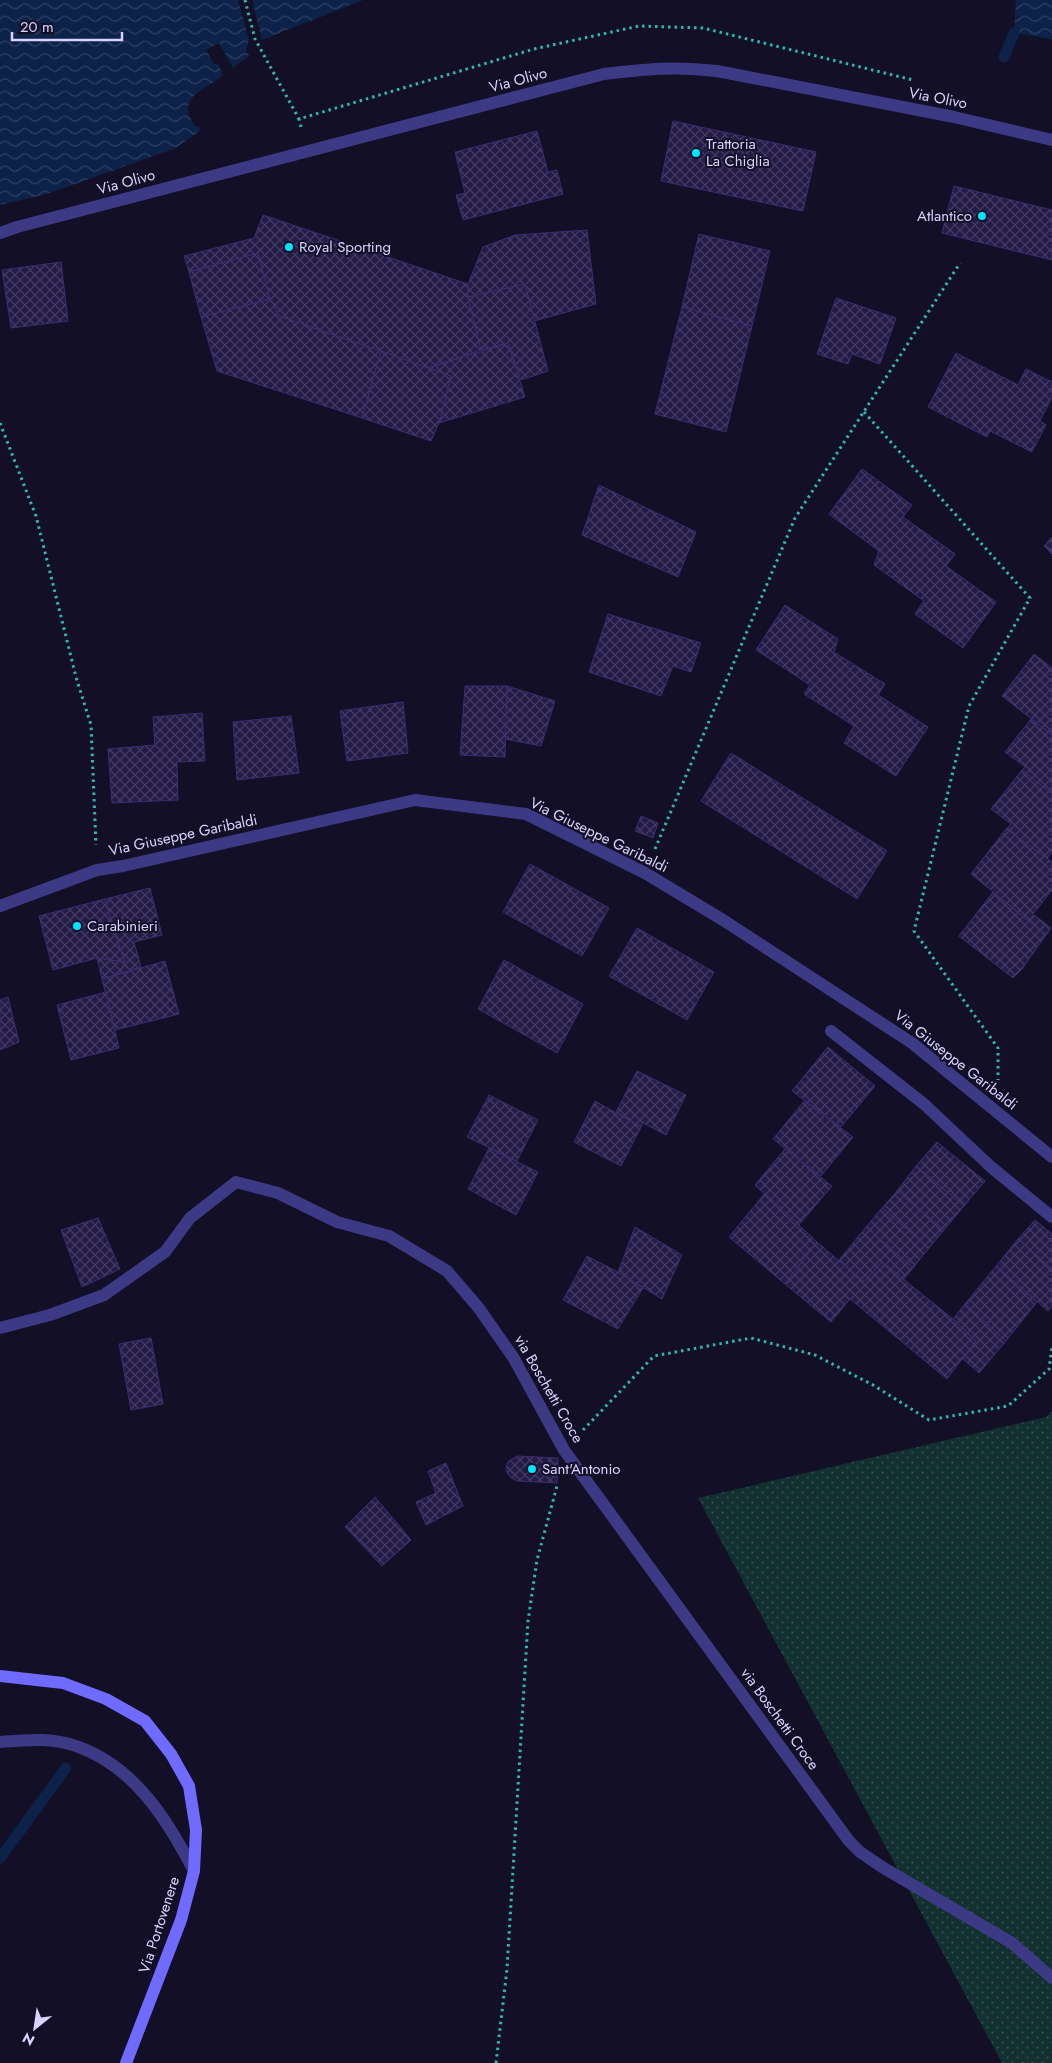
<svg xmlns="http://www.w3.org/2000/svg" width="1052" height="2063" viewBox="0 0 1052 2063" font-family="Jost,sans-serif">
  <defs>
    <pattern id="grass-dots" width="8" height="8" patternUnits="userSpaceOnUse" patternTransform="scale(1.25)"><rect width="8" height="8" fill="#12302f"/><path d="M2 2h.1M6 6h.1" fill="none" stroke="#344d4e" stroke-width="1.8" stroke-linecap="round"/></pattern>
    <pattern id="water-waves" width="16" height="10" patternUnits="userSpaceOnUse" patternTransform="scale(1.25)"><rect width="16" height="10" fill="#0c2248"/><path d="M0 5q4-4 8 0t8 0" fill="none" stroke="#2f4163"/></pattern>
    <pattern id="building-cross-hatch" width="8" height="8" patternUnits="userSpaceOnUse" patternTransform="scale(1.25)"><rect width="8" height="8" fill="#241b47"/><path d="M0 0l8 8M0 8l8-8" fill="none" stroke="#433b63"/></pattern>
  </defs>
  <rect width="100%" height="100%" fill="#130f26"/>
  <path fill="url(#grass-dots)" d="M 1052,1411 L 1052,2063 L 1002,2063 L 698,1498 L 1046,1417 Z"/>
  <g fill="url(#water-waves)">
    <path d="M 0,0 L 238,0 L 249,40 L 246,51 L 249,56 L 233,68 L 219,43 L 206,50 L 214,64 L 218,64 L 223,74 C 212,88 185,91 188,114 L 194,125 L 201,128 L 197,133 L 176,148 L 47,194 L 0,205 Z"/>
    <path d="M 252,0 L 363,0 L 262,40 Z"/>
    <path d="M 1016,0 L 1052,0 L 1052,39 L 1014,33 Z"/>
  </g>
  <g fill="none" stroke-linecap="round" stroke-linejoin="round">
    <g stroke="#0c2248" stroke-width="11">
      <path d="M 1004,57 L 1014,33"/>
      <path d="M 0,1858 L 66,1768"/>
    </g>
  </g>
  <g fill="url(#building-cross-hatch)" stroke="#3b2d73">
    <path d="M 673,121 L 816,152 L 803,211 L 661,181 Z"/>
    <path d="M 537,131 L 548,172 L 557,170 L 563,194 L 463,220 L 456,195 L 465,193 L 455,152 Z"/>
    <path d="M 954,186 L 1052,210 L 1052,260 L 942,233 Z"/>
    <path d="M 263,215 L 468,284 L 468,297 L 481,350 L 428,368 L 279,316 L 270,299 L 258,253 L 189,272 L 184,256 L 254,238 Z"/>
    <path d="M 587,230 L 596,304 L 534,321 L 525,284 L 468,297 L 468,284 L 483,247 L 515,235 Z"/>
    <path d="M 699,234 L 770,251 L 752,326 L 682,307 Z"/>
    <path d="M 258,253 L 270,299 L 201,317 L 189,272 Z"/>
    <path d="M 61,262 L 68,321 L 11,328 L 2,270 Z"/>
    <path d="M 525,284 L 548,371 L 521,380 L 508,343 L 481,350 L 468,297 Z"/>
    <path d="M 836,298 L 896,318 L 880,364 L 852,354 L 848,364 L 817,354 Z"/>
    <path d="M 270,299 L 279,316 L 381,351 L 362,418 L 217,371 L 201,317 Z"/>
    <path d="M 682,307 L 752,326 L 726,432 L 655,414 Z"/>
    <path d="M 508,343 L 525,397 L 439,423 L 451,376 L 428,368 Z"/>
    <path d="M 381,351 L 451,376 L 439,423 L 431,441 L 362,418 Z"/>
    <path d="M 956,353 L 1018,385 L 1026,369 L 1052,382 L 1052,397 L 1040,421 L 1046,425 L 1032,452 L 990,431 L 987,437 L 928,407 Z"/>
    <path d="M 862,469 L 912,505 L 903,517 L 955,554 L 946,566 L 996,602 L 963,648 L 915,614 L 924,601 L 874,565 L 879,551 L 829,514 Z"/>
    <path d="M 599,485 L 696,532 L 678,577 L 582,535 Z"/>
    <path d="M 1052,537 L 1052,554 L 1044,546 Z"/>
    <path d="M 785,605 L 838,639 L 834,652 L 885,684 L 878,695 L 928,727 L 896,776 L 844,743 L 854,726 L 804,694 L 810,685 L 756,650 Z"/>
    <path d="M 608,614 L 701,643 L 691,672 L 673,666 L 661,696 L 589,672 Z"/>
    <path d="M 1034,654 L 1052,668 L 1052,735 L 1002,696 Z"/>
    <path d="M 465,686 L 507,686 L 505,757 L 460,755 Z"/>
    <path d="M 507,686 L 555,701 L 541,746 L 505,739 Z"/>
    <path d="M 403,702 L 408,753 L 347,761 L 340,711 Z"/>
    <path d="M 202,713 L 205,761 L 177,762 L 178,800 L 112,803 L 108,749 L 155,745 L 153,717 Z"/>
    <path d="M 291,716 L 299,773 L 237,780 L 233,722 Z"/>
    <path d="M 1031,719 L 1052,735 L 1052,794 L 1022,770 L 1025,767 L 1005,752 Z"/>
    <path d="M 731,753 L 887,851 L 857,899 L 701,801 Z"/>
    <path d="M 1022,770 L 1052,794 L 1052,852 L 1047,859 L 1006,829 L 1011,824 L 991,809 Z"/>
    <path d="M 641,816 L 658,823 L 653,838 L 635,831 Z"/>
    <path d="M 1006,829 L 1052,862 L 1052,890 L 1033,914 L 1051,928 L 1046,935 L 971,874 Z"/>
    <path d="M 530,864 L 609,908 L 582,956 L 503,912 Z"/>
    <path d="M 150,888 L 162,935 L 134,942 L 141,967 L 102,979 L 97,958 L 125,962 L 115,935 L 105,899 Z"/>
    <path d="M 993,892 L 1046,935 L 1022,969 L 1013,978 L 959,936 Z"/>
    <path d="M 105,899 L 115,935 L 125,962 L 97,958 L 53,970 L 39,916 Z"/>
    <path d="M 637,928 L 714,972 L 687,1020 L 609,976 Z"/>
    <path d="M 504,960 L 583,1004 L 557,1053 L 478,1009 Z"/>
    <path d="M 165,961 L 179,1014 L 115,1030 L 102,979 Z"/>
    <path d="M 106,992 L 119,1048 L 71,1060 L 57,1005 Z"/>
    <path d="M 8,997 L 19,1042 L 0,1050 L 0,1000 Z"/>
    <path d="M 828,1047 L 875,1086 L 841,1127 L 792,1091 Z"/>
    <path d="M 637,1071 L 686,1095 L 666,1135 L 643,1123 L 641,1127 L 616,1112 Z"/>
    <path d="M 489,1095 L 538,1120 L 517,1161 L 467,1137 Z"/>
    <path d="M 595,1101 L 641,1127 L 621,1166 L 574,1142 Z"/>
    <path d="M 804,1101 L 853,1137 L 821,1176 L 773,1139 Z"/>
    <path d="M 937,1142 L 985,1181 L 964,1206 L 916,1166 Z"/>
    <path d="M 489,1148 L 538,1172 L 516,1215 L 468,1189 Z"/>
    <path d="M 785,1149 L 832,1186 L 798,1226 L 755,1185 Z"/>
    <path d="M 916,1166 L 964,1206 L 944,1230 L 897,1191 Z"/>
    <path d="M 897,1191 L 944,1230 L 929,1248 L 882,1208 Z"/>
    <path d="M 765,1193 L 817,1242 L 785,1284 L 729,1237 Z"/>
    <path d="M 882,1208 L 929,1248 L 913,1268 L 866,1227 Z"/>
    <path d="M 98,1218 L 120,1269 L 82,1287 L 61,1230 Z"/>
    <path d="M 1035,1220 L 1052,1234 L 1052,1269 L 1018,1239 Z"/>
    <path d="M 635,1227 L 682,1255 L 662,1299 L 618,1272 Z"/>
    <path d="M 866,1227 L 913,1268 L 904,1279 L 882,1262 L 864,1282 L 839,1260 Z"/>
    <path d="M 1018,1239 L 1052,1269 L 1052,1306 L 1048,1311 L 996,1266 Z"/>
    <path d="M 817,1242 L 864,1282 L 882,1262 L 953,1319 L 976,1341 L 947,1379 L 850,1299 L 831,1322 L 785,1284 Z"/>
    <path d="M 587,1256 L 618,1272 L 643,1288 L 618,1329 L 563,1300 Z"/>
    <path d="M 996,1266 L 1037,1302 L 1006,1341 L 965,1304 Z"/>
    <path d="M 965,1304 L 1006,1341 L 979,1373 L 963,1359 L 976,1341 L 953,1319 Z"/>
    <path d="M 151,1338 L 163,1404 L 131,1410 L 119,1344 Z"/>
    <path d="M 518,1456 L 558,1458 L 557,1483 L 518,1481 L 511,1478 L 506,1471 L 507,1463 L 510,1460 Z"/>
    <path d="M 446,1463 L 463,1506 L 426,1525 L 416,1502 L 436,1493 L 428,1471 Z"/>
    <path d="M 375,1497 L 411,1540 L 382,1566 L 345,1527 Z"/>
  </g>
  <g fill="none" stroke-linecap="round" stroke-linejoin="round">
    <g stroke="#2fb8b0" stroke-width="3" stroke-dasharray="2.5 4" stroke-linecap="butt">
      <path d="M 245,0 L 255,39 L 299,119"/>
      <path d="M 301,127 L 299,119 L 534,49 L 639,26 L 703,28 L 913,80"/>
      <path d="M 864,412 L 1030,598 L 969,706 L 914,931 L 998,1048 L 998,1080"/>
      <path d="M 0,423 L 36,516 L 76,677 L 91,725 L 96,845"/>
      <path d="M 655,849 L 795,518 L 960,263"/>
      <path d="M 583,1430 L 654,1356 L 751,1338 L 815,1355 L 873,1385 L 929,1420 L 1008,1406 L 1049,1369 L 1052,1346"/>
      <path d="M 496,2063 L 507,1969 L 528,1621 L 537,1560 L 557,1486"/>
    </g>
    <path stroke="#3d3a85" stroke-width="12" d="M 831,1031 L 924,1104 L 991,1167 L 1052,1217"/>
    <g stroke="#3d3a85" stroke-width="12">
      <path d="M 0,1328 L 50,1315 L 104,1295 L 165,1252 L 190,1218 L 236,1182 L 278,1193 L 337,1222 L 389,1236 L 447,1271 L 478,1307 L 513,1357 L 564,1450 L 849,1841 L 860,1852 L 882,1867 L 1012,1943 L 1052,1978"/>
      <path d="M 0,1742 C 25,1740 52,1737 76,1746 C 134,1766 167,1819 194,1871"/>
    </g>
    <g stroke="#3d3a85" stroke-width="12">
      <path d="M 0,233 L 17,227 L 604,74 C 646,69 675,66 717,71 L 954,117 L 1052,140"/>
      <path d="M 0,906 L 97,870 L 123,866 L 415,800 L 526,814 L 645,873 L 723,920 L 912,1043 L 1052,1157"/>
    </g>
    <path stroke="#6f6bff" stroke-width="12" d="M 0,1676 L 63,1683 L 106,1699 L 145,1721 L 171,1754 L 189,1786 L 196,1830 L 194,1871 L 181,1920 L 126,2063"/>
  </g>
  <g fill="#00e5ff" stroke="#130f26" stroke-width="2">
    <circle cx="696" cy="153" r="5"/>
    <circle cx="982" cy="216" r="5"/>
    <circle cx="289" cy="247" r="5"/>
    <circle cx="77" cy="926" r="5"/>
    <circle cx="532" cy="1469" r="5"/>
  </g>
  <g text-anchor="middle" dominant-baseline="central" stroke-width="4" stroke-linejoin="round" paint-order="stroke">
    <g font-size="15" fill="#d9d4ff" stroke="#130f26">
      <text transform="translate(518 80) rotate(-15)">Via Olivo</text>
      <text transform="translate(938 98) rotate(11)">Via Olivo</text>
      <text transform="translate(126 182) rotate(-15)">Via Olivo</text>
      <text transform="translate(183 835) rotate(-12)">Via Giuseppe Garibaldi</text>
      <text transform="translate(599 835) rotate(26)">Via Giuseppe Garibaldi</text>
      <text transform="translate(956 1060) rotate(38)">Via Giuseppe Garibaldi</text>
      <text transform="translate(549 1389) rotate(60)">via Boschetti Croce</text>
      <text transform="translate(780 1719) rotate(54)">via Boschetti Croce</text>
      <text transform="translate(159 1925) rotate(-72)">Via Portovenere</text>
    </g>
    <g font-size="15" fill="#d9d4ff" stroke="#130f26" text-anchor="start">
      <text x="706" y="144">Trattoria<tspan x="706" dy="17">La Chiglia</tspan></text>
      <text x="972" y="216" text-anchor="end">Atlantico</text>
      <text x="299" y="247">Royal Sporting</text>
      <text x="87" y="926">Carabinieri</text>
      <text x="542" y="1469">Sant'Antonio</text>
    </g>
  </g>
  <g transform="translate(35 2028) rotate(210)" stroke="#130f26" stroke-width="4" paint-order="stroke">
  <path d="M0-4L9 19L0 12L-9 19Z" fill="#d9d4ff"/>
  <text y="-8" font-size="14" font-weight="bold" text-anchor="middle" fill="#d9d4ff">N</text>
  </g>
  <path d="M12 32v8h110v-8" fill="none" stroke="#d9d4ff" stroke-width="2.5"/>
  <text x="20" y="32" font-size="15" fill="#d9d4ff" stroke="#130f26" stroke-width="4" paint-order="stroke">20 m</text>
</svg>
